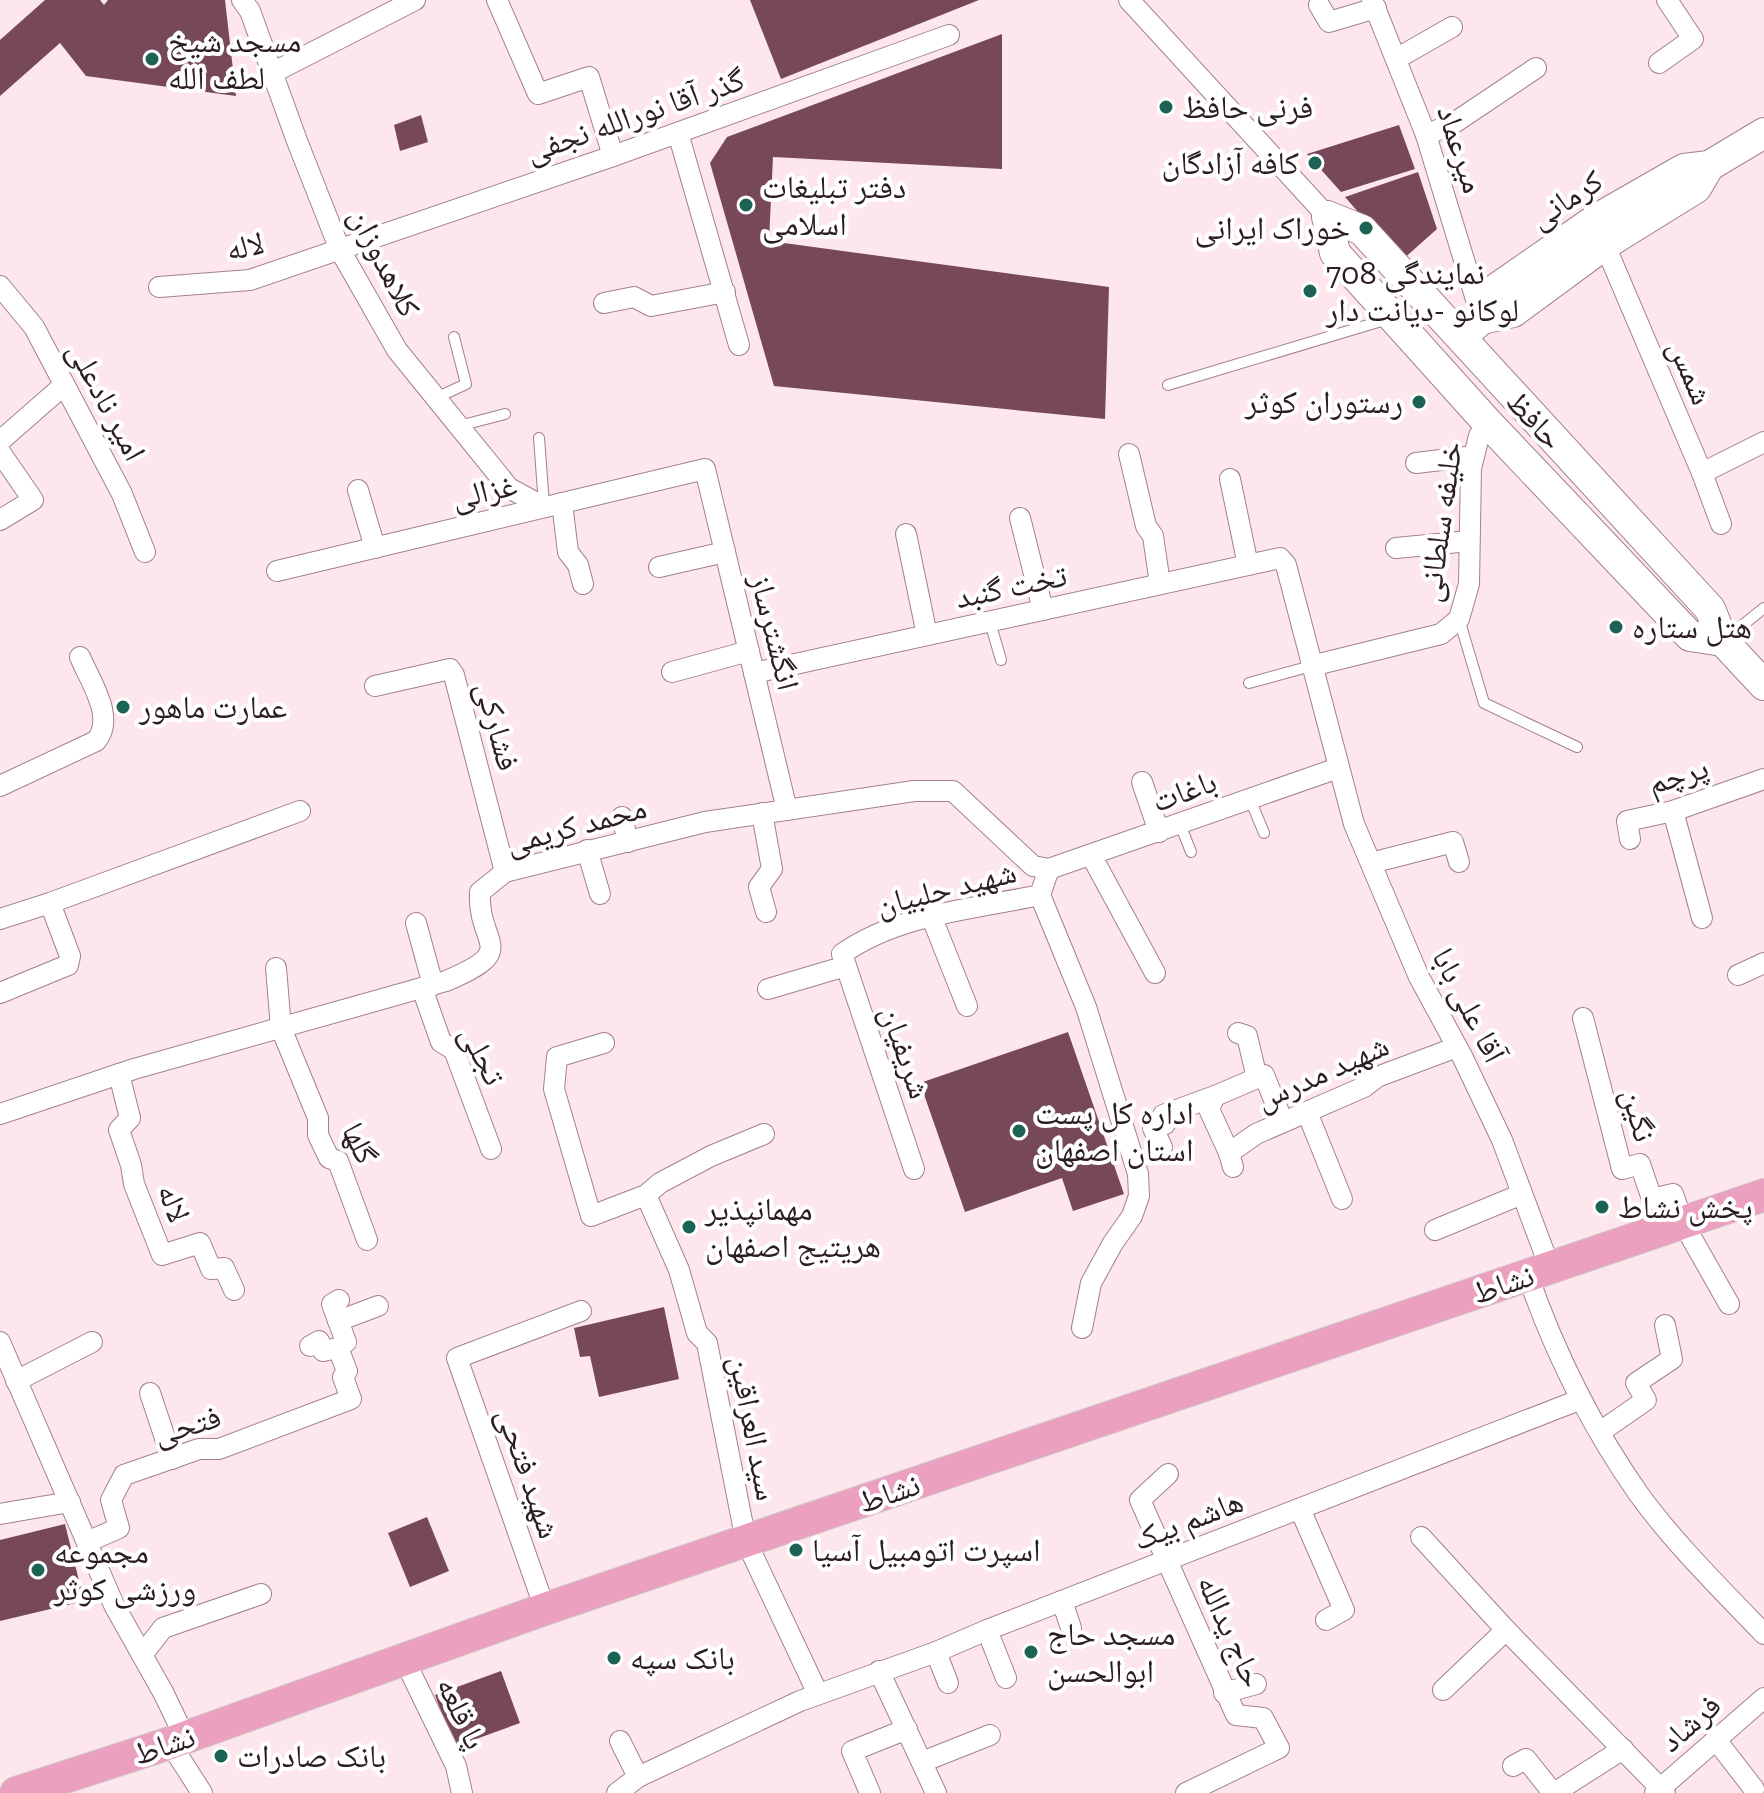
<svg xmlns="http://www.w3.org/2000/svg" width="1764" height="1793" viewBox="0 0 1764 1793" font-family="'Zilla Slab','Noto Naskh Arabic',serif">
  <rect width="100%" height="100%" fill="#fde7ed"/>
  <g fill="#774859">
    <path d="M 45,0 L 100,0 L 104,5 L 108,0 L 225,0 L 236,96 L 86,76 L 60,43 L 0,96 L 0,40 Z"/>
    <path d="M 750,0 L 979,0 L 781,79 Z"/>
    <path d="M 1002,34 L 1002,169 L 773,157 L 769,241 L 1109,287 L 1105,419 L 774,386 L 710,163 L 727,137 Z"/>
    <path d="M 421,115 L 428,142 L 400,151 L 394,125 Z"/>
    <path d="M 1399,125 L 1415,169 L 1341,192 L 1307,154 Z"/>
    <path d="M 1418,172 L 1437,229 L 1401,261 L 1345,197 Z"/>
    <path d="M 1068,1032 L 1124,1194 L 1073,1211 L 1062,1178 L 965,1212 L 920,1083 Z"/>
    <path d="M 664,1307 L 679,1379 L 599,1397 L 590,1356 L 580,1357 L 574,1328 Z"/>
    <path d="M 427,1517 L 449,1571 L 410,1587 L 388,1533 Z"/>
    <path d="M 65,1524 L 84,1601 L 0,1621 L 0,1540 Z"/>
    <path d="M 501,1671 L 520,1723 L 454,1747 L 435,1695 Z"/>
  </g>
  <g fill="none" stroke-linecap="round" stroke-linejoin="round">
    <defs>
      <g id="lane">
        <path d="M 1168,385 L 1388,319"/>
        <path d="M 436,398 L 466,384 L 454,337"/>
        <path d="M 459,426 L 505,414"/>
        <path d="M 539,438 L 544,505"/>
        <path d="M 1459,619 L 1484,703 L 1577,747"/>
        <path d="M 990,622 L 1001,660"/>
        <path d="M 1724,640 L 1764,608"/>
        <path d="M 1249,683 L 1311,666"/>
        <path d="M 1250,799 L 1264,833"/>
        <path d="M 1180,824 L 1191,852"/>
      </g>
      <g id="street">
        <path d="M 242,0 L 250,11 L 297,141 L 340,250 L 397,350 L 509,488 L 544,507"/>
        <path d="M 497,0 L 538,94 L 589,77 L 613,156"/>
        <path d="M 1129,0 L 1327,216"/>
        <path d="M 1372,0 L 1426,135 L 1482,319"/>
        <path d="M 1319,5 L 1329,22 L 1376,8"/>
        <path d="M 1396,59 L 1452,27"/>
        <path d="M 1659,63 L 1693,39 L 1667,0"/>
        <path d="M 274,72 L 415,0"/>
        <path d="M 678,133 L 739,345"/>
        <path d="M 1426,135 L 1454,123 L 1536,68"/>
        <path d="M 1601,236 L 1702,473 L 1721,524"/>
        <path d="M 0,286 L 34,327 L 122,494 L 145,552"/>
        <path d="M 159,287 L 250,280 L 613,156 L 949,35"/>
        <path d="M 604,303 L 634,297 L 651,306 L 725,292"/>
        <path d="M 0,441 L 63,386"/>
        <path d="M 0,452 L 33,500 L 0,520"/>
        <path d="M 1129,454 L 1146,526 L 1153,536 L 1160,584"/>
        <path d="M 1416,463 L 1474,456"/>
        <path d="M 1702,473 L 1764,442"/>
        <path d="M 1230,479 L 1248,565"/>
        <path d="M 358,490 L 375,548"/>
        <path d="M 562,503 L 568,552 L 578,565 L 583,584"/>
        <path d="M 1020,518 L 1043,610"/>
        <path d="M 906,534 L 927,635"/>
        <path d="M 1396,548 L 1469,541"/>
        <path d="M 659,567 L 725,552"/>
        <path d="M 277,571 L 705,469 L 787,810"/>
        <path d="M 1311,666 L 1441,634 L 1459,619 L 1469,584 L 1471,468 L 1479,436 L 1487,422"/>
        <path d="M 672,672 L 749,651"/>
        <path d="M 754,673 L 1280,558 L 1286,565 L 1354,824 L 1419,977 L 1462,1056 L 1502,1140 L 1550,1268"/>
        <path d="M 375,686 L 450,669 L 454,675 L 505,872"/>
        <path d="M 1142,782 L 1159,832"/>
        <path d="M 0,786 L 96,741 C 116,718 90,681 80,657"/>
        <path d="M 1673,811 L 1702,918"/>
        <path d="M 762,813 L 772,869 L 759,887 L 766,912"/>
        <path d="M 622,817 L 628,842"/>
        <path d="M 1630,839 L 1627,821 L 1673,811 L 1764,779"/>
        <path d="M 587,850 L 600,894"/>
        <path d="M 1091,855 L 1155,973"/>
        <path d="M 1371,863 L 1453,842 L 1459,862"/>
        <path d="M 1040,895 L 1086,1007 L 1138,1174 L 1139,1196 L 1132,1216 L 1113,1243 L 1091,1283 L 1082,1328"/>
        <path d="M 932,918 L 967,1006"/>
        <path d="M 0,919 L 50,903 L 300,811"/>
        <path d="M 416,923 L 433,985"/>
        <path d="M 276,968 L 281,1028 L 318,1118 L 318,1135 L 329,1158 L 338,1161 L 367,1240"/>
        <path d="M 1738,975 L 1764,963"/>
        <path d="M 422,988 L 441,1042 L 454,1050 L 491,1149"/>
        <path d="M 768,989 L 846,966"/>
        <path d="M 0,993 L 68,965 L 70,956 L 50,903"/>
        <path d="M 1583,1018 L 1622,1169 L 1640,1164 L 1652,1199 L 1673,1194 L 1683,1223 L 1729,1304"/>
        <path d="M 1238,1033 L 1247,1036 L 1257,1078"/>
        <path d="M 604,1043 L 557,1057 L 554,1089 L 591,1216 L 646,1195 L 660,1183 L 711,1156 L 764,1134"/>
        <path d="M 119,1074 L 130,1118 L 119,1130 L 131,1165 L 134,1184 L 162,1255 L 200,1243 L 211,1269 L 224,1268 L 234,1290"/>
        <path d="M 1307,1112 L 1342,1199"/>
        <path d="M 0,1114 L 134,1069 L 446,981 C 522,949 477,946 480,892 L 505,872 L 705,822 L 914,791 L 953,791 L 1033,866 L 1049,869 L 1338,768"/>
        <path d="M 1162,1147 L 1153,1128 L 1165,1124 L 1163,1115 L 1215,1096"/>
        <path d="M 1229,1153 L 1209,1109 L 1215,1096 L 1264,1075 L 1283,1122"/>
        <path d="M 1233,1167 L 1229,1153 L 1256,1134 L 1364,1087 L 1377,1077 L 1457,1047"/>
        <path d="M 914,1169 L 842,954 C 898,914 974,909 1040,895 L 1049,869"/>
        <path d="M 646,1195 L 679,1270 L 697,1333 L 707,1343 L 746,1541 L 818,1694"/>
        <path d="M 1435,1230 L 1522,1194"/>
        <path d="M 1528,1276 C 1555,1353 1591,1426 1638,1493 C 1673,1542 1722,1590 1764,1634"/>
        <path d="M 338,1321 L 378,1306"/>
        <path d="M 0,1342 L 114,1605 L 164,1694 L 185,1738"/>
        <path d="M 310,1346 L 319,1341 L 323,1351 L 338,1348"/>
        <path d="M 16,1381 L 92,1342"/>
        <path d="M 150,1393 L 172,1459"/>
        <path d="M 1600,1432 L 1646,1400 L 1636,1383 L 1672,1359 L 1665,1325"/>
        <path d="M 1168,1474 L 1140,1500 L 1236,1715 L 1263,1718 L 1279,1748 L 1186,1793"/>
        <path d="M 1300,1509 L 1344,1610 L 1326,1620"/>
        <path d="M 0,1514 L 70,1502"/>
        <path d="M 1421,1537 L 1506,1630 L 1665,1793"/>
        <path d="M 87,1542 L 119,1528 L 111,1500 L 124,1475 L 199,1449 L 219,1449 L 351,1399 L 343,1377 L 347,1371 L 338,1348 L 346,1342 L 332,1304 L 339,1300"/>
        <path d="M 1062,1601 L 1071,1628"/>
        <path d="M 545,1609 L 457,1358 L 581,1311"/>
        <path d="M 987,1630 L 1006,1678"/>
        <path d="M 936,1652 L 948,1683"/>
        <path d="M 142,1655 L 163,1628 L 261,1594"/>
        <path d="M 404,1659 L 456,1766 L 462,1793"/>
        <path d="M 879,1671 L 936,1793"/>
        <path d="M 1443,1690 L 1506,1630"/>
        <path d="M 1224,1693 L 1256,1684"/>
        <path d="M 1716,1740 L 1754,1789"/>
        <path d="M 620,1741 L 638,1777"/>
        <path d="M 170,1743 L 202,1793"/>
        <path d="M 922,1762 L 990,1735"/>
        <path d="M 1513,1766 L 1526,1759 L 1553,1793"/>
        <path d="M 617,1793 L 638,1777 L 800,1701 L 936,1652 L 987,1630 L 1579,1400"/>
        <path d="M 870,1793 L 852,1751 L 907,1729"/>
        <path d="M 1554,1793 L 1623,1749"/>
        <path d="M 1655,1793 L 1764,1698"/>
      </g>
      <g id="secondary">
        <path d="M 1327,216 L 1362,230 L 1710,609 L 1723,641 L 1764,685"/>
        <path d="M 1327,216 L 1335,253 L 1487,422 L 1690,636 L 1723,641"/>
        <path d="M 1482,319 L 1493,291 L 1595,220 L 1684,169 L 1709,166 L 1764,133"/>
        <path d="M 1470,329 L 1482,319 L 1513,312 L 1604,245 L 1696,188 L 1709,166"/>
      </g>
      <path id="primary" d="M 16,1793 L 170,1743 L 545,1609 L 1764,1195"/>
    </defs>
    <use href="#lane" stroke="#a3818c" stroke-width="12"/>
    <use href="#street" stroke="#a3818c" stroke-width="22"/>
    <use href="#secondary" stroke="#a3818c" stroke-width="32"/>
    <use href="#primary" stroke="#d0cdce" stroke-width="34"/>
    <use href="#lane" stroke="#fff" stroke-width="10"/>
    <use href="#street" stroke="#fff" stroke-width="20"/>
    <use href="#secondary" stroke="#fff" stroke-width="30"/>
    <use href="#primary" stroke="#eaa0be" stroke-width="32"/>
  </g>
  <g fill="#1d6355" stroke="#fff" stroke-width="3">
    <circle cx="152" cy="59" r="8"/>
    <circle cx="1166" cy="107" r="8"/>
    <circle cx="1315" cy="163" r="8"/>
    <circle cx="746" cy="205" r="8"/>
    <circle cx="1366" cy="228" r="8"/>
    <circle cx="1310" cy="291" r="8"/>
    <circle cx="1419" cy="402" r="8"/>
    <circle cx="1616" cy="627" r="8"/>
    <circle cx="123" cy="707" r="8"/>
    <circle cx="1019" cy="1131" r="8"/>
    <circle cx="1602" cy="1207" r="8"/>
    <circle cx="689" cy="1227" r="8"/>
    <circle cx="796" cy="1550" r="8"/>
    <circle cx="38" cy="1570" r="8"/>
    <circle cx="1031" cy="1652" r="8"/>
    <circle cx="614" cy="1658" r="8"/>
    <circle cx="221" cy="1756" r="8"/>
  </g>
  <g text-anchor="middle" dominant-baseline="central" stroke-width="8" stroke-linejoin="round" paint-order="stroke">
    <g font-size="32" fill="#2b1d22" stroke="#fff" text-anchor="start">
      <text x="168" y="41">مسجد شیخ<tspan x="168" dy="37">لطف الله</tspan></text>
      <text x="1182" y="107">فرنی حافظ</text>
      <text x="1299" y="163" text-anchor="end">کافه آزادگان</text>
      <text x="762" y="187">دفتر تبلیغات<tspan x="762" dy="37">اسلامی</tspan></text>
      <text x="1350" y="228" text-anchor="end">خوراک ایرانی</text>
      <text x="1326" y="273">نمایندگی 708<tspan x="1326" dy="37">لوکانو -دیانت دار</tspan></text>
      <text x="1403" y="402" text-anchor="end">رستوران کوثر</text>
      <text x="1632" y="627">هتل ستاره</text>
      <text x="139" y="707">عمارت ماهور</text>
      <text x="1035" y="1113">اداره کل پست<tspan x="1035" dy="37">استان اصفهان</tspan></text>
      <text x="1618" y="1207">پخش نشاط</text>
      <text x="705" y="1209">مهمانپذیر<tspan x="705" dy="37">هریتیج اصفهان</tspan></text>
      <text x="812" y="1550">اسپرت اتومبیل آسیا</text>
      <text x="54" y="1552">مجموعه<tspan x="54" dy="37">ورزشی کوثر</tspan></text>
      <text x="1047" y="1634">مسجد حاج<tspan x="1047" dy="37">ابوالحسن</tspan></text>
      <text x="630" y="1658">بانک سپه</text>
      <text x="237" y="1756">بانک صادرات</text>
    </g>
    <g font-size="32" fill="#2b1d22" stroke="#fff">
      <text transform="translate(635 115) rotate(-19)">گذر آقا نورالله نجفی</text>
      <text transform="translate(1461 149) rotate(72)">میرعماد</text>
      <text transform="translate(1566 199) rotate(-33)">کرمانی</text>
      <text transform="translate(245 246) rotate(-12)">لاله</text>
      <text transform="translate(385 262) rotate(63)">کلاهدوزان</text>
      <text transform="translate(1691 372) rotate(67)">شمس</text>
      <text transform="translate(107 401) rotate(62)">امیر نادعلی</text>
      <text transform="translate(1535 420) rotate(47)">حافظ</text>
      <text transform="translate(484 491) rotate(-13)">غزالی</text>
      <text transform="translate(1440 522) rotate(-82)">خلیفه سلطانی</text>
      <text transform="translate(1011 586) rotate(-12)">تخت گنبد</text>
      <text transform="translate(775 632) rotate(76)">انگشترساز</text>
      <text transform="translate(498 726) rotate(75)">فشارکی</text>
      <text transform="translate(1678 775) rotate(-17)">پرچم</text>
      <text transform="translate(1184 791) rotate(-20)">باغات</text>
      <text transform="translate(576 825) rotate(-15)">محمد کریمی</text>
      <text transform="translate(946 888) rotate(-14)">شهید حلبیان</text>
      <text transform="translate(1469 1005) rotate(63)">آقا علی بابا</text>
      <text transform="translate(906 1052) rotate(71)">شریفیان</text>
      <text transform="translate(483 1055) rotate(63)">تجلی</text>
      <text transform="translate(1322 1072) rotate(-24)">شهید مدرس</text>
      <text transform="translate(1639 1115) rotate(75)">نگین</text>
      <text transform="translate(360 1143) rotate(65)">گلها</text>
      <text transform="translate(174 1203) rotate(69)">لاله</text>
      <text transform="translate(1503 1284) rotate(-19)">نشاط</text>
      <text transform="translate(187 1425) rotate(-16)">فتحی</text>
      <text transform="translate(754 1428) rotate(79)">سید العراقین</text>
      <text transform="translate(529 1473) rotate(71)">شهید فتحی</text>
      <text transform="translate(889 1493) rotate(-19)">نشاط</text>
      <text transform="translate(1188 1520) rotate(-21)">هاشم بیک</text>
      <text transform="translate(1231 1631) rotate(66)">حاج یدالله</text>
      <text transform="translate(462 1713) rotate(65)">پا قلعه</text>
      <text transform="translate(1690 1723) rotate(-41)">فرشاد</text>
      <text transform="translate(164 1745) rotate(-19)">نشاط</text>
    </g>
  </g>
</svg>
